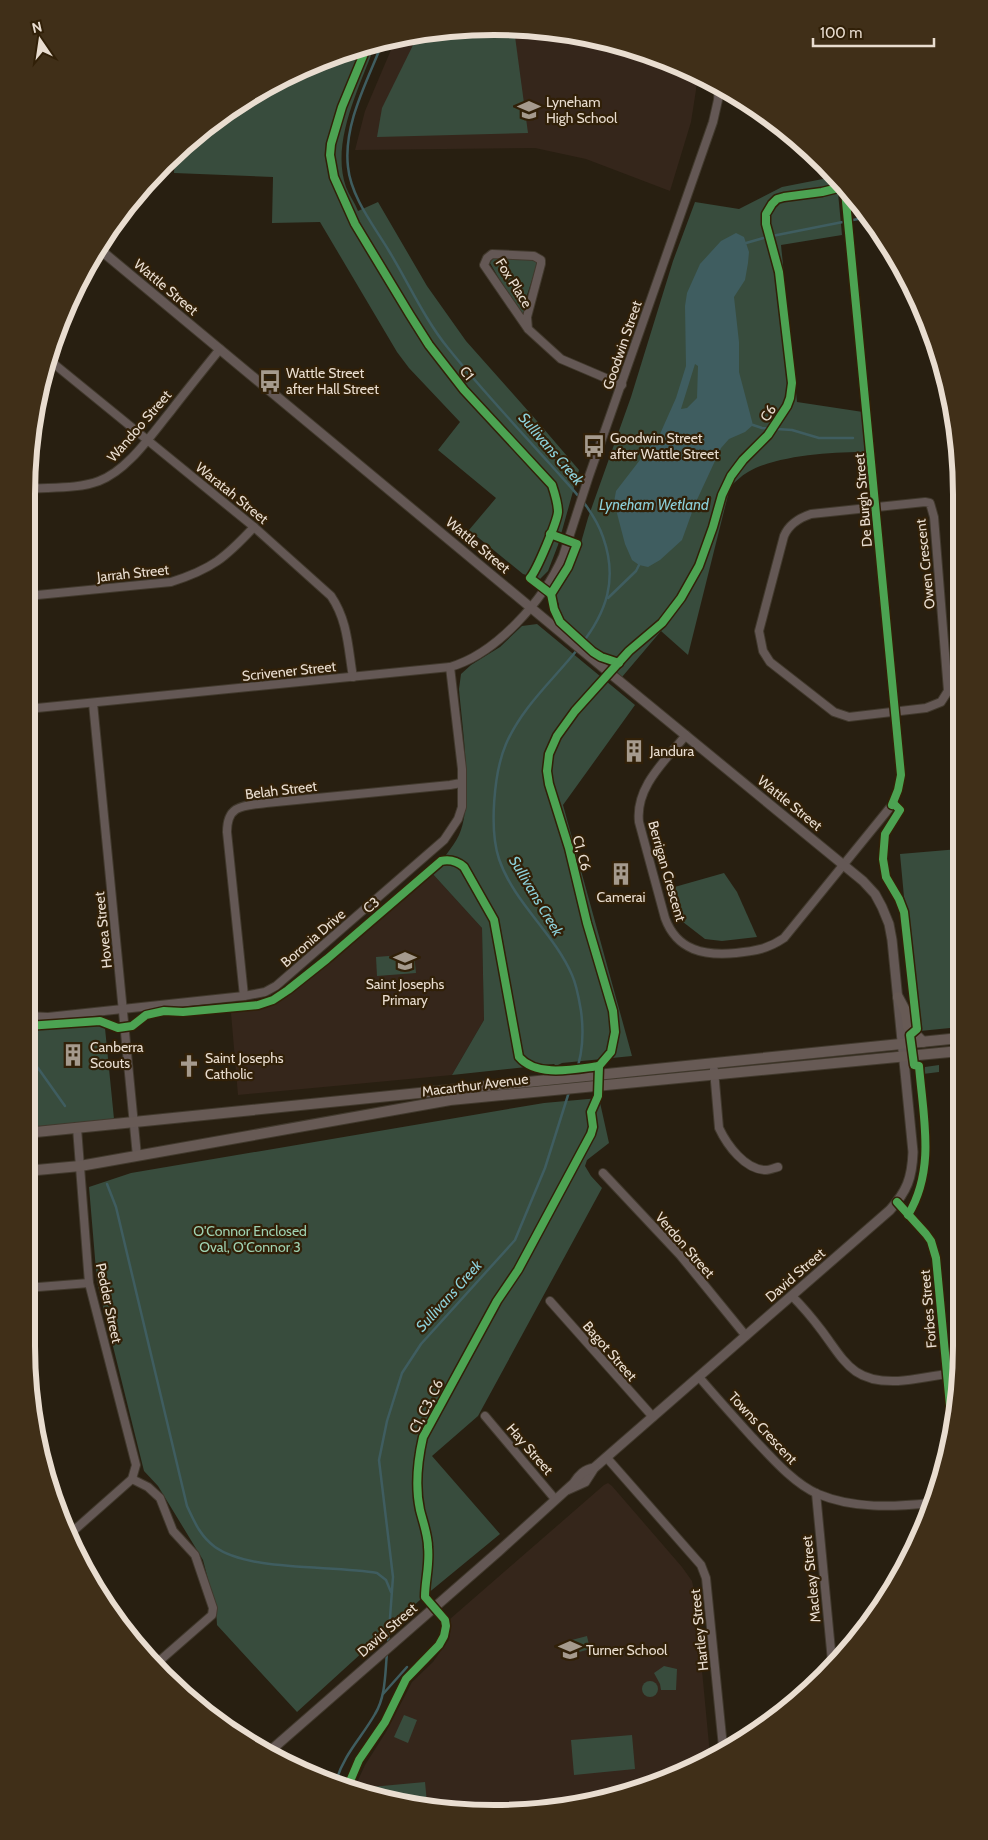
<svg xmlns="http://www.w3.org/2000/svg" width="988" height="1840" viewBox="0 0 988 1840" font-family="Cabin,sans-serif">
  <rect width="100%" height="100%" fill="#281f11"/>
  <g fill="#35261b">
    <path d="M 463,27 L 555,30 L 644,51 L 697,75 L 696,90 L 691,122 L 670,191 L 586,159 L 535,148 L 355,150 L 365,111 L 396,38 Z"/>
    <path d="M 431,872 L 482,928 L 484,1020 L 452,1075 L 238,1095 L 231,1013 L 268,1006 L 290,993 Z"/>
    <path d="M 608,1483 L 612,1486 L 682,1567 L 692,1581 L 695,1596 L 710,1755 L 673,1778 L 525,1813 L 373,1798 L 354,1789 L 365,1765 L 386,1732 L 412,1682 L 433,1662 L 449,1639 L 451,1627 L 450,1619 L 604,1485 Z"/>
  </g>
  <g fill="#384c3d">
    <path d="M 463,27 L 514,29 L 528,133 L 377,137 L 382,108 L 418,35 Z"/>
    <path d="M 373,42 L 376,42 C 361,85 330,141 346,187 C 349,195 355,203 358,211 L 378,202 L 427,286 L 466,341 L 537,421 L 579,470 L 558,545 L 548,571 L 540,579 L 523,574 L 469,530 L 496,498 L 438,450 L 460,422 L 409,368 L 397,352 L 320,222 L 272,223 L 273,177 L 174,173 L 175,155 L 209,123 L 287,75 Z"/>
    <path d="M 833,177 L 837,182 L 842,235 L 781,245 L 797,402 L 863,412 L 867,452 C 833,452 777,455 748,472 C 741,476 735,482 730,487 L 688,655 L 661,631 L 622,677 L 564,621 L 561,612 L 558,609 L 559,605 L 555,593 L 566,580 L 571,570 L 570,567 L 578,548 L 580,546 L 588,518 L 631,397 L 673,261 L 695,202 L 739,209 L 782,187 Z"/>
    <path d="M 523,256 L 537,260 L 537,265 L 526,298 L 524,319 L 516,308 L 490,263 L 494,257 Z"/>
    <path d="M 537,624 L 635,705 L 563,805 L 632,1056 L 562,1063 L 556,1066 L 554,1064 L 452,1075 L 484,1020 L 482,928 L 431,872 C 441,862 453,847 459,835 C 474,803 462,726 459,689 L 461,674 L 471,665 L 500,647 L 522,626 Z"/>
    <path d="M 959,849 L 960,1027 L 920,1031 L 916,1026 L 900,854 Z"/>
    <path d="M 724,873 L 737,892 L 757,937 L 722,941 L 705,939 L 683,922 L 677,911 L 671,888 Z"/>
    <path d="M 414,954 L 416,973 L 377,976 L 376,957 Z"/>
    <path d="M 104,1018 L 114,1119 L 27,1128 L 27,1022 L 46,1023 Z"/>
    <path d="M 939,1065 L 939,1072 L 923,1074 L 925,1067 Z"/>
    <path d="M 599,1098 L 609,1143 L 587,1160 L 585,1166 L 591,1176 L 602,1188 L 478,1416 L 432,1456 L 500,1534 L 421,1599 L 297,1712 L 217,1625 L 216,1610 L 203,1560 L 158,1486 L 144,1471 L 97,1282 L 89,1187 L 131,1173 L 544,1103 Z"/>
    <path d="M 587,1636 L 590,1649 L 572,1654 L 565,1649 L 564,1642 Z"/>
    <path d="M 664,1666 L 677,1669 L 676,1690 L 661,1690 L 660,1684 L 654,1673 Z"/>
    <circle cx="650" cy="1689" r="8"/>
    <path d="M 404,1715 L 417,1720 L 408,1743 L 394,1737 Z"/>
    <path d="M 632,1735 L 635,1769 L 574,1775 L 571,1740 Z"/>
    <path d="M 425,1782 L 427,1803 L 373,1798 L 360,1792 L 360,1788 Z"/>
  </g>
  <path fill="#3f5d60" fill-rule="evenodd" d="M 736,233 L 744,237 L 749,252 L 748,263 L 745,280 L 734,297 L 739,342 L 739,372 L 753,425 L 745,432 L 729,439 L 721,448 L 695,504 L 682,540 L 660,560 L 648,567 L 639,565 L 632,560 L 625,544 L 614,502 L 616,491 L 660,434 L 676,398 L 686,366 L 685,306 L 687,293 L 700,264 L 721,241 ZM 695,364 L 698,366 L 697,398 L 687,408 L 681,409 Z"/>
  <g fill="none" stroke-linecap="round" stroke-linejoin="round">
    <g stroke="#3f5d60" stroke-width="2.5">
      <path d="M 383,41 C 368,80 343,124 348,167 C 351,197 374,226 389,251 C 408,282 425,320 448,348 C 480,388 516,426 550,464 C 570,487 593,508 603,537 C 618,579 607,612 580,646"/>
      <path d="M 746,243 L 767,237 L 868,217"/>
      <path d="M 753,425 L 762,428 L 792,430 L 819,438 L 853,438"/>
      <path d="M 608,598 L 636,571 L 639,565"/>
      <path d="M 27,1056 L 38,1068 L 65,1106"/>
      <path d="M 575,1075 C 583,1054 584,1033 581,1011 C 579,999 577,986 572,975 C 554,933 514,903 499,859 C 489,829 494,772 506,744 C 522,707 553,680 577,650"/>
      <path d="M 107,1184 L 116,1207 L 187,1506 C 194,1521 200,1536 215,1547 C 250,1572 333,1565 377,1573 L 386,1580 L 391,1592"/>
      <path d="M 388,1645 L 393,1577 L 379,1460 L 387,1421 L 402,1373 L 421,1344 L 515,1240 L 545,1168 L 569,1092"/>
      <path d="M 383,1694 L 407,1667"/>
      <path d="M 336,1781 C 344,1754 362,1737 375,1714 C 386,1696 385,1673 387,1653"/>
    </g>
    <defs>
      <g id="minor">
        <path d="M 126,208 L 156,173"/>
        <path d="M 528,329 L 527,317 L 541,264 L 541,260 L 534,256 L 492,254 L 487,258 L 484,265 L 528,329 L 561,359 L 622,385"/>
        <path d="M 48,359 L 254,527 L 331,596 C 348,621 348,648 353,677"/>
        <path d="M 27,489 C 50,487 78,489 99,481 C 128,470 151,435 170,412 C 186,391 203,370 220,349"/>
        <path d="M 925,502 L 930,503 L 934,517 L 948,691 L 941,702 L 926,708 L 849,717 L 834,712 L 770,662 L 763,651 L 759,631 L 784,536 C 789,524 799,518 811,514 Z"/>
        <path d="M 27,596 L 171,582 C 212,569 225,558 254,527"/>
        <path d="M 93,703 L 137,1156"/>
        <path d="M 27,709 L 450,667 C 496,654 544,600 563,556 L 589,476 L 713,122 L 718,100 L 719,85"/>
        <path d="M 686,735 C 665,761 635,787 639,822 L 665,918 C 677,951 705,956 736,953 C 755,951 768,949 784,938 L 892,805 L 898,790 L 901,775 L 845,191"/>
        <path d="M 244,996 L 227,832 C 227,804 244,806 266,803 L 450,785 L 461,783"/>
        <path d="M 27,1016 L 48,1017 L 244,996 L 265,992 L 276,986 L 444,840 L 458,819 L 462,807 L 462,769 L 450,667"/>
        <path d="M 714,1070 L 719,1128 C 727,1145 745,1170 766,1170 C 769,1170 774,1168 778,1167"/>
        <path d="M 603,1173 L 680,1255 L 746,1336"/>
        <path d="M 897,1202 L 926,1234 L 931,1241 L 936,1258 L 952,1427"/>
        <path d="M 26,1288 L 89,1283"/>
        <path d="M 792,1296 C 803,1307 813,1319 822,1331 C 845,1362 853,1383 898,1381 C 914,1380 931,1376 947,1374"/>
        <path d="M 550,1301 L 653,1417"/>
        <path d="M 699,1377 C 716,1397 734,1417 752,1437 C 770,1456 794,1484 818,1494 C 854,1509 893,1507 931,1503"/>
        <path d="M 485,1416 L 555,1499"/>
        <path d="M 607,1458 L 701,1565 L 706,1578 L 723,1747"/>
        <path d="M 132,1479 L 148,1487 L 160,1498 L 173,1531 L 195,1555 L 213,1608 L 212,1615 L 157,1663"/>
        <path d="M 816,1493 L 832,1661"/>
        <path d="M 71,1533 L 132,1479 L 136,1465 L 89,1283 L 77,1128"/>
      </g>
      <g id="tertiary">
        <path d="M 98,248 L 589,656 L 863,881 L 875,894 L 882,907 L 889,924 L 892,940 L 913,1152 C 912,1178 907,1191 890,1210 L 594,1468 L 585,1482 L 567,1490"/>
        <path d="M 270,1751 L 499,1551 L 574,1483 C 579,1475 584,1470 594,1468"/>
      </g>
      <g id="secondary">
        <path d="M 898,997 L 906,1012 L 908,1027 L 923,1042"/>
        <path d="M 26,1133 L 960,1038"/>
        <path d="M 26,1171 L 80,1166 L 450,1100 L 960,1051"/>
      </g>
    </defs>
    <use href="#minor" stroke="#41392d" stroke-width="10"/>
    <use href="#tertiary" stroke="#41392d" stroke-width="11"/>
    <use href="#secondary" stroke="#41392d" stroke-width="12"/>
    <use href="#minor" stroke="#645855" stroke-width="8"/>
    <use href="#tertiary" stroke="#645855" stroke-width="9"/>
    <use href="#secondary" stroke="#675a55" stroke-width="10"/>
    <defs>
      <g id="cycleway">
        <path d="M 368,44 L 342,107 L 331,144 L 330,155 L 334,177 L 355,224 L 410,315 L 429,345 L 464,390 L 552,485 C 555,494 558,503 558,512 C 557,522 537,570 530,578 L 551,594"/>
        <path d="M 845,191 L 901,775 L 898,790 L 892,805"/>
        <path d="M 550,534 L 577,544 L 568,567 L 551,594 L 554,609 L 560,622 L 593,652 L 601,657 L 619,663"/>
        <path d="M 893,803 L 900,810 L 885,834 L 883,859 L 886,877 L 899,899 L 904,912 L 917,1029 L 910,1035 L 914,1065 L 919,1066 C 923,1116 936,1169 908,1215"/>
        <path d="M 27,1026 L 100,1021 L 118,1028 L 132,1026 L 146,1015 L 164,1011 L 183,1012 L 258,1005 L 273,1000 L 288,990 L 327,959 L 441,861 C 450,859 457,861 464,867 L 494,920 L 519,1057 C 537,1078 575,1069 599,1066"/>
        <path d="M 599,1066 L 611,1052 L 615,1032 L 613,1011 L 587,923 L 569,848 L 549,784 L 547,771 L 549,754 L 557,736 L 575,711 L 629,651 L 662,623 L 681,598 L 699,566 L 713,527 L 722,495 L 731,476 L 743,460 L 768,435 L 787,406 L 790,398 L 792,383 L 779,272 L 766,224 L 766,214 L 772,204 L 777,199 L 784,197 L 822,192 L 842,187"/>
        <path d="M 897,1202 L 926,1234 L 931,1241 L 936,1258 L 952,1427"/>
        <path d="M 348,1786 L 359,1760 L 385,1722 L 406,1679 L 439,1645 L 444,1636 L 446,1626 L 445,1620 L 425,1597 C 425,1581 430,1564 428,1547 C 428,1535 423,1522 420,1510 C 415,1487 418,1459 423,1437 L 497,1301 L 518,1270 L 591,1134 L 593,1127 L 591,1112 L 598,1096 L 599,1066"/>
      </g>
    </defs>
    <use href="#cycleway" stroke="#312008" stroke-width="11"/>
    <use href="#cycleway" stroke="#4ca352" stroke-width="8"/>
  </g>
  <defs>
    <symbol id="school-bare" viewBox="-9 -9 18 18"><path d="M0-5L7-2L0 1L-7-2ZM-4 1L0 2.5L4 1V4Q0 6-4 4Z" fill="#a59a8d" stroke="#312008" stroke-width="2.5" paint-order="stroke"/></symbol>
    <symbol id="bus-bare" viewBox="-9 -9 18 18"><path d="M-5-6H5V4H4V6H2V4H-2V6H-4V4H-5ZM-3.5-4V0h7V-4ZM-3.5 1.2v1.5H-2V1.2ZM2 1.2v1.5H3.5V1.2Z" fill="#a59a8d" stroke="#312008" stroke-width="2.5" paint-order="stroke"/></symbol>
    <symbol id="building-bare" viewBox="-9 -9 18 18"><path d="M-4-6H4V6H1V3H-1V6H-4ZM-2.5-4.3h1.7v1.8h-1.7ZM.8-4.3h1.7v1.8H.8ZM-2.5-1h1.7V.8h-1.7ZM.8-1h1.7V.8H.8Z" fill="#a59a8d" stroke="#312008" stroke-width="2.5" paint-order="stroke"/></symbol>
    <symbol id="church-bare" viewBox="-9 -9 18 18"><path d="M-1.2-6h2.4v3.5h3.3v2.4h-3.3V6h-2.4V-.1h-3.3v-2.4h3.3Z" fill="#a59a8d" stroke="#312008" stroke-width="2.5" paint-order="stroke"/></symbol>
  </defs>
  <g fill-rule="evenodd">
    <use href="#school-bare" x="513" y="94" width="32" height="32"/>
    <use href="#bus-bare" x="254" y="365" width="32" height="32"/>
    <use href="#bus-bare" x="578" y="430" width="32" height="32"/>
    <use href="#building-bare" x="618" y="735" width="32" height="32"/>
    <use href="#building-bare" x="605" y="858" width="32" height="32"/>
    <use href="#school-bare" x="389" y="945" width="32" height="32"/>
    <use href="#building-bare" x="57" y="1039" width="32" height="32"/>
    <use href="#church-bare" x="173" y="1050" width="32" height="32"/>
    <use href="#school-bare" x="554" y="1634" width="32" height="32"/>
  </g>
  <g text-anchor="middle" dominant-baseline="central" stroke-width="4.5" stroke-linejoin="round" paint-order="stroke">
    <g font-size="14" fill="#e9ddd0" stroke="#312008" text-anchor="start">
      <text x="546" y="102">Lyneham<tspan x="546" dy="16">High School</tspan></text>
      <text x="286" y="373">Wattle Street<tspan x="286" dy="16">after Hall Street</tspan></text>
      <text x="610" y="438">Goodwin Street<tspan x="610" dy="16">after Wattle Street</tspan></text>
      <text x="650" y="751">Jandura</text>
      <text x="621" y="897" text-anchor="middle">Camerai</text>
      <text x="405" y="984" text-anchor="middle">Saint Josephs<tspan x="405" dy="16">Primary</tspan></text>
      <text x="90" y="1047">Canberra<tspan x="90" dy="16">Scouts</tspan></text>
      <text x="205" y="1058">Saint Josephs<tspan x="205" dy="16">Catholic</tspan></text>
      <text x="586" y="1650">Turner School</text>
    </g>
    <g font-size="14" fill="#e9ddd0" stroke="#312008">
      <text transform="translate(514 283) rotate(58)">Fox Place</text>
      <text transform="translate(166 287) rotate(40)">Wattle Street</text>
      <text transform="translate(622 345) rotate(-71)">Goodwin Street</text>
      <text transform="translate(467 373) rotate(52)">C1</text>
      <text transform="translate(768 413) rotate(-56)">C6</text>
      <text transform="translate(139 426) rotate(-49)">Wandoo Street</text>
      <text transform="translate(232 493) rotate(39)">Waratah Street</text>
      <text transform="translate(863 500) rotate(-95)">De Burgh Street</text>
      <text transform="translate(478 545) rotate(40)">Wattle Street</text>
      <text transform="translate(925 564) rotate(-96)">Owen Crescent</text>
      <text transform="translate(133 573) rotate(-6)">Jarrah Street</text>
      <text transform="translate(289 671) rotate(-6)">Scrivener Street</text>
      <text transform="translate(281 790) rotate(-7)">Belah Street</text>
      <text transform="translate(790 803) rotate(39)">Wattle Street</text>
      <text transform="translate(582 853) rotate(75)">C1, C6</text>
      <text transform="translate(667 871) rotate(74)">Berrigan Crescent</text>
      <text transform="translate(371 905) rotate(-41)">C3</text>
      <text transform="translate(103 930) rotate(-96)">Hovea Street</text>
      <text transform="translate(313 938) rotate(-41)">Boronia Drive</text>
      <text transform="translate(475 1085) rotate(-7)">Macarthur Avenue</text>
      <text transform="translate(685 1245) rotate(49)">Verdon Street</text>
      <text transform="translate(795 1275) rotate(-41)">David Street</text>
      <text transform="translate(109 1303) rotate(78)">Pedder Street</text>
      <text transform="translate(928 1309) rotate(-95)">Forbes Street</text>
      <text transform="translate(610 1351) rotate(49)">Bagot Street</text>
      <text transform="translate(426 1406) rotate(-63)">C1, C3, C6</text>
      <text transform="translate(763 1428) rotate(47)">Towns Crescent</text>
      <text transform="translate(530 1449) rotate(49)">Hay Street</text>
      <text transform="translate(811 1579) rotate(-96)">Macleay Street</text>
      <text transform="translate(387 1630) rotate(-41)">David Street</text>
      <text transform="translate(699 1630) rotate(-96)">Hartley Street</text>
    </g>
    <g font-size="14" fill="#9fd2b2" stroke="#312008">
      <text x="250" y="1231">O'Connor Enclosed<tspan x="250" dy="16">Oval, O'Connor 3</tspan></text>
    </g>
    <g font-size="15" font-style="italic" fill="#8cd0da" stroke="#312008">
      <text transform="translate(551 449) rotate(49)">Sullivans Creek</text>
      <text x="654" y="505">Lyneham Wetland</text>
      <text transform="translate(536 896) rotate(59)">Sullivans Creek</text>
      <text transform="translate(449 1296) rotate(-48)">Sullivans Creek</text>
    </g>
  </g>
  <path d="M0 0H988V1840H0ZM494 35H494A459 459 0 0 1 953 494V1346A459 459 0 0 1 494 1805H494A459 459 0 0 1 35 1346V494A459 459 0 0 1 494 35Z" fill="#402f18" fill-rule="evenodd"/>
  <path fill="none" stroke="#e9ddd0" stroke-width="6" d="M494 35H494A459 459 0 0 1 953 494V1346A459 459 0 0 1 494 1805H494A459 459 0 0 1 35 1346V494A459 459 0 0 1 494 35Z"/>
  <g transform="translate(40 40) rotate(347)" stroke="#312008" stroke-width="4" paint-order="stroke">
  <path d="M0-4L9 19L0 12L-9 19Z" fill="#e9ddd0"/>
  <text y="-8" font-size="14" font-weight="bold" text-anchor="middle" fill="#e9ddd0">N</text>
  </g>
  <path d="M813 38v8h121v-8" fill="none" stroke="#e9ddd0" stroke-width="2.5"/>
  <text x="820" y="38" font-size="15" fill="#e9ddd0" stroke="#312008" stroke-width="4" paint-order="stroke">100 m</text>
</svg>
